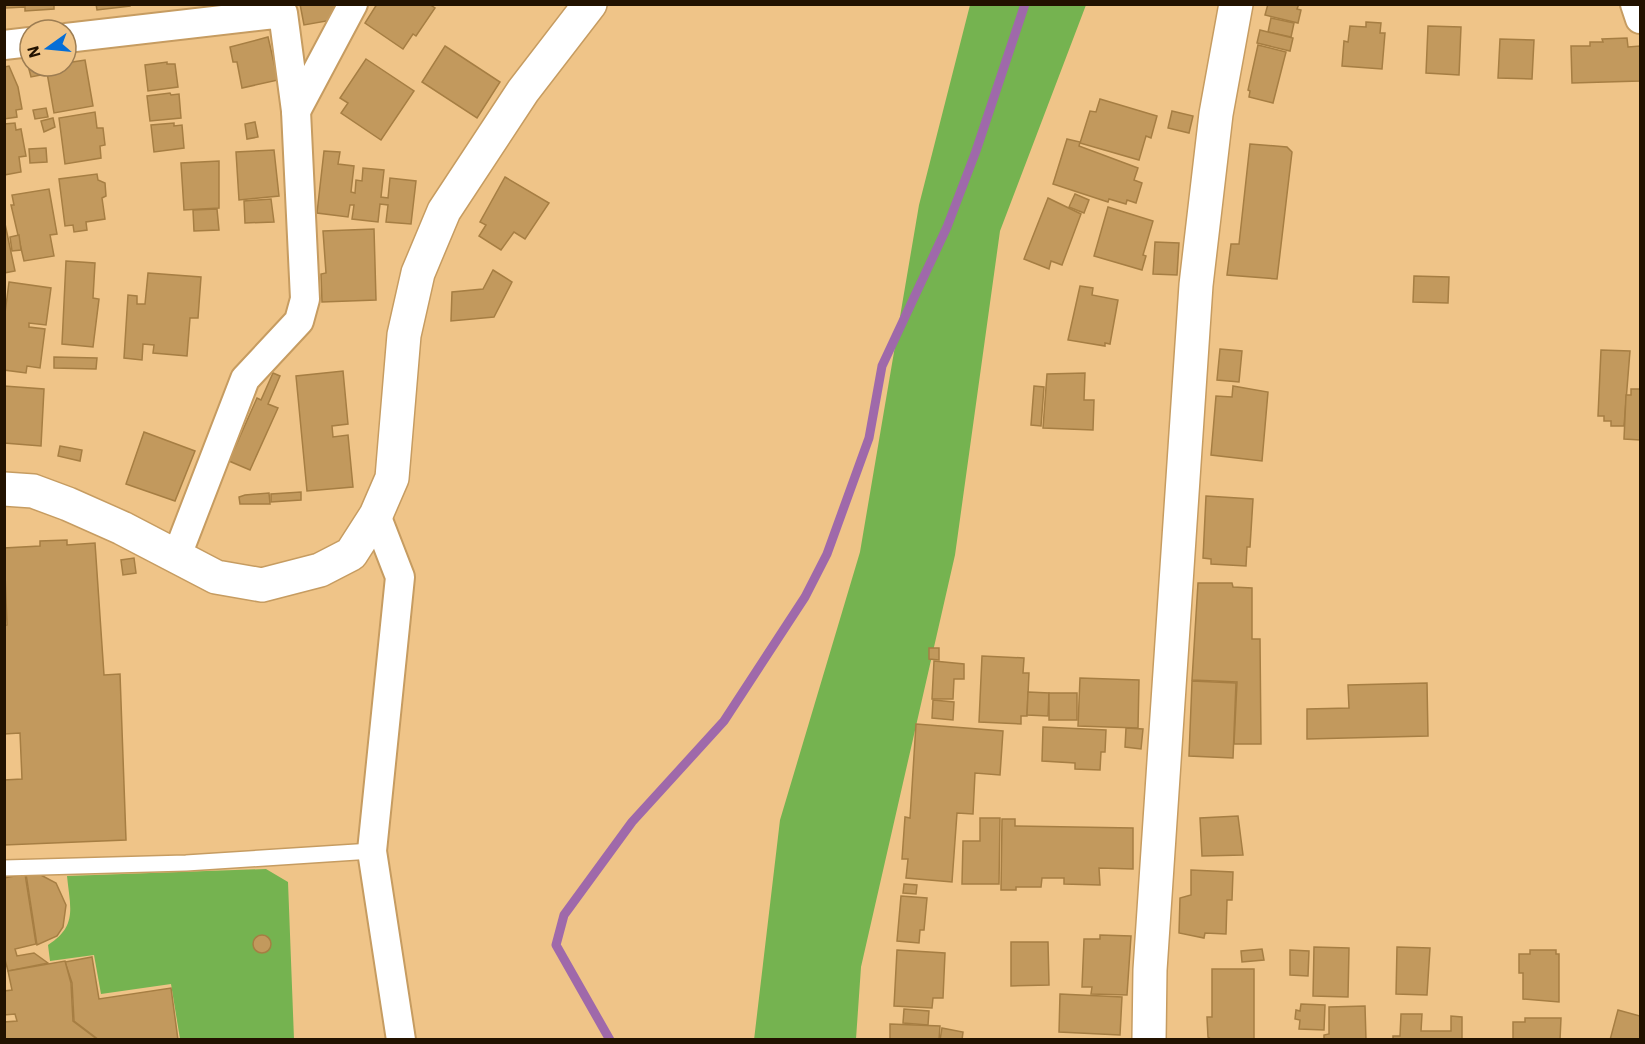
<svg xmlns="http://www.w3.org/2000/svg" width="1645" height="1044" viewBox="0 0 1645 1044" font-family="'IBM Plex Sans',sans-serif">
  <rect width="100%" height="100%" fill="#efc488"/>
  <g fill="#75b350">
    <path d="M 970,5 L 1086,5 L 1000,231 L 955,555 L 861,967 L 856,1039 L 754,1040 L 780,820 L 860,552 L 919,205 Z"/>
    <path d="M 266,869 L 288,882 L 294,1039 L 180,1039 L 171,984 L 101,994 L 94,955 L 50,961 L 48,945 C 78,926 70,907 67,876 Z"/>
  </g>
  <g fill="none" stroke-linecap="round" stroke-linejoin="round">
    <path stroke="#9f69aa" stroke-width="9" d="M 610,1040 L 556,945 L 564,915 L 632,822 L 724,721 L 805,597 L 827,554 L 869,438 L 882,366 L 947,227 L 976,151 L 1025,4"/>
  </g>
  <g fill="#c2995d" stroke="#a67e43" stroke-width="1.5">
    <path d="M 5,4 L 54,4 L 54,9 L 25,11 L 25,7 L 6,8 Z"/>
    <path d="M 96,4 L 130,4 L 130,6 L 97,10 Z"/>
    <path d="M 300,4 L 335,4 L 338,19 L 304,25 Z"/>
    <path d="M 377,4 L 429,4 L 435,8 L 416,36 L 413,34 L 403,49 L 365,23 Z"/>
    <path d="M 1268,4 L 1299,4 L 1297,9 L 1301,10 L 1298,23 L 1265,15 Z"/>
    <path d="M 1271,18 L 1294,23 L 1291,37 L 1268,32 Z"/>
    <path d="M 1366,22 L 1381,23 L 1380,33 L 1385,33 L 1382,69 L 1342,66 L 1344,41 L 1348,42 L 1350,26 L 1366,27 Z"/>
    <path d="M 1428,26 L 1461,27 L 1459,75 L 1426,73 Z"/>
    <path d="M 1260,30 L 1293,38 L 1290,51 L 1257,43 Z"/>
    <path d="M 268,37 L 278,80 L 242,88 L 237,62 L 233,62 L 230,47 Z"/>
    <path d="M 1627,38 L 1628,47 L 1640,46 L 1640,81 L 1572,83 L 1571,46 L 1590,46 L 1590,42 L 1603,42 L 1602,39 Z"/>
    <path d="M 1500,39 L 1534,40 L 1532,79 L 1498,78 Z"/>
    <path d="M 1258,45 L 1286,52 L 1273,103 L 1249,97 L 1250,91 L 1248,90 Z"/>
    <path d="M 445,46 L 500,82 L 477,118 L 422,82 Z"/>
    <path d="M 30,57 L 30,66 L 39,66 L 41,75 L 31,77 L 26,58 Z"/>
    <path d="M 366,59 L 414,91 L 381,140 L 341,113 L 348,103 L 340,98 Z"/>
    <path d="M 85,60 L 93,106 L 54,113 L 46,67 L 66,66 L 66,63 Z"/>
    <path d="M 167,62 L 167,64 L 175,64 L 178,87 L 148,91 L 145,65 Z"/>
    <path d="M 9,66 L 18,87 L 22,109 L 16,110 L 17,117 L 4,119 L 4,67 Z"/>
    <path d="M 170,93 L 171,95 L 179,94 L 181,118 L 150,121 L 147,96 Z"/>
    <path d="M 1100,99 L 1157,116 L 1151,138 L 1146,136 L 1139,160 L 1080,143 L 1090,111 L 1096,112 Z"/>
    <path d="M 46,108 L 48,117 L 35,119 L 33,110 Z"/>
    <path d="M 1172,111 L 1193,116 L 1189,133 L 1168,128 Z"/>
    <path d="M 95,112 L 97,128 L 103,128 L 105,145 L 100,146 L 101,158 L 65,164 L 59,118 Z"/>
    <path d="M 53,118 L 55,127 L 44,132 L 41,121 Z"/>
    <path d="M 255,122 L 258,137 L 247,139 L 245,124 Z"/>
    <path d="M 15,123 L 16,130 L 21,129 L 26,156 L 19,157 L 21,172 L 4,175 L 4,124 Z"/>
    <path d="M 174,123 L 174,126 L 182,125 L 184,148 L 154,152 L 151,125 Z"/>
    <path d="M 1067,139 L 1080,142 L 1079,146 L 1138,168 L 1134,180 L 1142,183 L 1136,203 L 1127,200 L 1126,204 L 1109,199 L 1108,202 L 1053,184 Z"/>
    <path d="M 1250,144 L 1287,147 L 1292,152 L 1277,279 L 1227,275 L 1231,244 L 1239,244 Z"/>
    <path d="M 46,148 L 47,162 L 30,163 L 29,149 Z"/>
    <path d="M 274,150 L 279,196 L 239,200 L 236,152 Z"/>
    <path d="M 324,151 L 340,152 L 338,164 L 354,166 L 351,192 L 355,193 L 356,180 L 362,181 L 363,168 L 384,170 L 381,197 L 388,198 L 390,178 L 416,181 L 411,224 L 386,222 L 388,205 L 380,204 L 378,222 L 352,219 L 354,205 L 350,205 L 348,217 L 317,213 Z"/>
    <path d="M 219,161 L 219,208 L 184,210 L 181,163 Z"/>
    <path d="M 97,174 L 98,180 L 105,183 L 106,196 L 102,198 L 105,219 L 86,222 L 87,230 L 74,232 L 73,225 L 65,226 L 59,179 Z"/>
    <path d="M 505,177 L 549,203 L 525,239 L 514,232 L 501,250 L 479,236 L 486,225 L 480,222 Z"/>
    <path d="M 49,189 L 57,234 L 50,235 L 54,256 L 24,261 L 11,205 L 14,205 L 12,195 Z"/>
    <path d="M 1075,194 L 1089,200 L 1084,213 L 1069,207 Z"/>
    <path d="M 1048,198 L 1081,214 L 1062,265 L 1051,261 L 1049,269 L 1024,259 Z"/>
    <path d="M 271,199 L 274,222 L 245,223 L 244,201 Z"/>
    <path d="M 1108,207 L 1153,221 L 1143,255 L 1146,256 L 1142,270 L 1094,256 Z"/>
    <path d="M 217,209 L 219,230 L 194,231 L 193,210 Z"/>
    <path d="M 4,219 L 15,271 L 4,273 Z"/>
    <path d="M 374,229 L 376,300 L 322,302 L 321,274 L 326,273 L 323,231 Z"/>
    <path d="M 19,235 L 21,250 L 12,251 L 10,237 Z"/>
    <path d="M 1155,242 L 1179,243 L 1177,275 L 1153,274 Z"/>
    <path d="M 66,261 L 95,263 L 93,298 L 99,299 L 93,347 L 62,344 Z"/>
    <path d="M 493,270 L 512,282 L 494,317 L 451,321 L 452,292 L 483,289 Z"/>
    <path d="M 148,273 L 201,277 L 198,318 L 190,318 L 187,356 L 153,353 L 154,345 L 143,344 L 142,360 L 124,358 L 128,295 L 137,296 L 137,304 L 145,304 Z"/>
    <path d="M 1414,276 L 1449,277 L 1448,303 L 1413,302 Z"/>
    <path d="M 9,282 L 51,288 L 46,325 L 29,323 L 29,327 L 45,329 L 40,368 L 27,366 L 26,373 L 4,370 L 4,321 Z"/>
    <path d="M 1080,286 L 1093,288 L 1092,295 L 1118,300 L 1110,344 L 1105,343 L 1105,346 L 1068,340 Z"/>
    <path d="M 1220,349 L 1242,351 L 1239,382 L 1217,380 Z"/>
    <path d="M 1601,350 L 1630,351 L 1624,426 L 1611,426 L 1611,421 L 1604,421 L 1604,416 L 1598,416 Z"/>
    <path d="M 54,357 L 97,358 L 96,369 L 54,368 Z"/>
    <path d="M 343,371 L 348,424 L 332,426 L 333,437 L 348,435 L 353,487 L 307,491 L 296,376 Z"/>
    <path d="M 273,373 L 280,376 L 268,404 L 278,408 L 250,470 L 229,461 L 257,398 L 261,400 Z"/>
    <path d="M 1085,373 L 1084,400 L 1094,400 L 1093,430 L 1043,428 L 1047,374 Z"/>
    <path d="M 4,386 L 44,389 L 41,446 L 4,443 Z"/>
    <path d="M 1034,386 L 1044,387 L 1041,426 L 1031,425 Z"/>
    <path d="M 1233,386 L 1268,392 L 1262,461 L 1211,455 L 1216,396 L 1232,397 Z"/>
    <path d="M 1631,389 L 1640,389 L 1640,440 L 1624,439 L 1626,395 L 1631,395 Z"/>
    <path d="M 144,432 L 195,451 L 175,501 L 126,484 Z"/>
    <path d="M 60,446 L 82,450 L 80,461 L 58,456 Z"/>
    <path d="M 301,492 L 301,500 L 271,502 L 271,494 Z"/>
    <path d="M 269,493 L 270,504 L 240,504 L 239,497 L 245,495 Z"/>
    <path d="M 1206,496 L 1253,499 L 1250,547 L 1247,547 L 1246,566 L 1211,564 L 1211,559 L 1203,558 Z"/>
    <path d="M 67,540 L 67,545 L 95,543 L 104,675 L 120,674 L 126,840 L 4,845 L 4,780 L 22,779 L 20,733 L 4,734 L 4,626 L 7,625 L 4,548 L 40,546 L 40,541 Z"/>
    <path d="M 134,558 L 136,573 L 123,575 L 121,560 Z"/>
    <path d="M 1198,583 L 1232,583 L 1233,587 L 1252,588 L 1252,639 L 1260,639 L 1261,744 L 1234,744 L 1237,682 L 1192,680 Z"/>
    <path d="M 929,648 L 939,648 L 939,660 L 929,659 Z"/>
    <path d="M 982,656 L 1024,658 L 1023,673 L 1029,673 L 1027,716 L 1021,716 L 1021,724 L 979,722 Z"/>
    <path d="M 934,661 L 964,664 L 964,679 L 954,679 L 953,699 L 932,699 Z"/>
    <path d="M 1080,678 L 1139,680 L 1138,728 L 1078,726 Z"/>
    <path d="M 1192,681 L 1236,683 L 1233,758 L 1189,756 Z"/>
    <path d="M 1427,683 L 1428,736 L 1307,739 L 1307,709 L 1349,708 L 1348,685 Z"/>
    <path d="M 1028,692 L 1049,693 L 1048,716 L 1027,715 Z"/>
    <rect x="1049" y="693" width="28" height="27"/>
    <path d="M 933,700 L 954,702 L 953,720 L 932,718 Z"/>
    <path d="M 916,724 L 1003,731 L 1000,775 L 975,773 L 973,814 L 957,813 L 952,882 L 906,878 L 908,859 L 902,859 L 905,817 L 910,818 Z"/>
    <path d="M 1043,727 L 1106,730 L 1105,752 L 1101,752 L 1100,770 L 1075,769 L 1075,763 L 1042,761 Z"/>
    <path d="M 1126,728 L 1143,729 L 1141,749 L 1125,747 Z"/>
    <path d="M 1238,816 L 1243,855 L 1202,856 L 1200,818 Z"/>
    <path d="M 980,818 L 1000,818 L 999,884 L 962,884 L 963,841 L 980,841 Z"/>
    <path d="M 1002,819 L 1015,819 L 1015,826 L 1133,828 L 1133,869 L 1099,868 L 1100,885 L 1064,884 L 1064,878 L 1042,878 L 1041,887 L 1016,887 L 1016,890 L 1001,890 Z"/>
    <path d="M 1191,870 L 1233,872 L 1232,900 L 1227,900 L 1226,934 L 1205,933 L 1204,938 L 1179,933 L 1180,898 L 1191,895 Z"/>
    <path d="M 25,874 L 36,944 L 15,949 L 17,956 L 34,953 L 48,963 L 8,971 L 4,956 L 4,878 Z"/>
    <path d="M 26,874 L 39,874 L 56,883 L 66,905 L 63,927 L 57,936 L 37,945 Z"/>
    <path d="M 904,884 L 917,885 L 916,894 L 903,893 Z"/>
    <path d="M 901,896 L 927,898 L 924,930 L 920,930 L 919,943 L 897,941 Z"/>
    <circle cx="262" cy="944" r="9"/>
    <path d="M 1100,935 L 1131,936 L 1127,995 L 1091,994 L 1092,987 L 1082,987 L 1084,939 L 1100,939 Z"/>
    <path d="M 1011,942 L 1048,942 L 1049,985 L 1011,986 Z"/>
    <path d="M 1314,947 L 1349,948 L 1348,997 L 1313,996 Z"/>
    <path d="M 1397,947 L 1430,948 L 1427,995 L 1396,994 Z"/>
    <path d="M 1262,949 L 1264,960 L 1242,962 L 1241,951 Z"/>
    <path d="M 897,950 L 945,953 L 943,998 L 933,998 L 932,1008 L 894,1006 Z"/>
    <path d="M 1290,950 L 1309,951 L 1308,976 L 1290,975 Z"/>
    <path d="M 1530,950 L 1556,950 L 1556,954 L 1559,954 L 1559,1002 L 1523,999 L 1523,973 L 1519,973 L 1519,954 L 1530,954 Z"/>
    <path d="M 92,957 L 99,999 L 171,988 L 178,1040 L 99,1040 L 74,1021 L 72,983 L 65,962 Z"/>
    <path d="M 65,961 L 71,983 L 73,1021 L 98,1040 L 5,1040 L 4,1022 L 17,1021 L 15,1014 L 4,1015 L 4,991 L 12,990 L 8,971 Z"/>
    <path d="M 1212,969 L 1254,969 L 1254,1040 L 1212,1040 L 1208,1037 L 1207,1017 L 1212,1017 Z"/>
    <path d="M 1060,994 L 1122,997 L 1120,1035 L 1059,1032 Z"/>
    <path d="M 1301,1004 L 1325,1005 L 1324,1030 L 1299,1029 L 1300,1020 L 1295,1019 L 1296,1010 L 1300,1011 Z"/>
    <path d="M 1365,1006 L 1366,1040 L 1324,1040 L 1324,1035 L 1329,1034 L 1329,1007 Z"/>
    <path d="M 904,1009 L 929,1011 L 928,1025 L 903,1023 Z"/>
    <path d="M 1618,1010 L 1640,1016 L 1640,1040 L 1610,1040 Z"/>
    <path d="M 1401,1014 L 1422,1014 L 1421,1031 L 1451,1031 L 1451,1016 L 1462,1017 L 1462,1040 L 1393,1040 L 1393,1036 L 1400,1036 Z"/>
    <path d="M 1525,1018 L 1561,1018 L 1560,1040 L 1513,1040 L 1513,1022 L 1525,1022 Z"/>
    <path d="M 890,1024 L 940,1026 L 939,1040 L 890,1040 Z"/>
    <path d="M 942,1028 L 963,1032 L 962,1040 L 940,1040 Z"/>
  </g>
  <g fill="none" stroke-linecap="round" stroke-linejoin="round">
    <defs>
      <path id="service" d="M 4,868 L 186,863 L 372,851"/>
      <g id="minor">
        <path d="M 1635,4 L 1640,19"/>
        <path d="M 66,38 L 283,13 L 296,111 L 305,299 L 299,321 L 245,379 L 176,558"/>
        <path d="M 4,45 L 30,42"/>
        <path d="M 296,111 L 353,4"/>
        <path d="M 376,515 L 400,577 L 372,851 L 401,1040"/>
      </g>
      <g id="tertiary">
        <path d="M 4,489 L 33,491 L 68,504 L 122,528 L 216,577 L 262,585 L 320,570 L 351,554 L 376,515 L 392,478 L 404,335 L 418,273 L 444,211 L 523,91 L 590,4"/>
        <path d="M 1149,1040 L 1150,970 L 1196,285 L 1216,114 L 1236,4"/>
      </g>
    </defs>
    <use href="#service" stroke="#c69c61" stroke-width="18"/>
    <use href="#minor" stroke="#c69c61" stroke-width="32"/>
    <use href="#tertiary" stroke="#c69c61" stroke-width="36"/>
    <use href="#service" stroke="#fff" stroke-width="15"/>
    <use href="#minor" stroke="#fff" stroke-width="28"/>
    <use href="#tertiary" stroke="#fff" stroke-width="33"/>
  </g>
  <rect width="1645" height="1044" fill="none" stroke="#221200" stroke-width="12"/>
  <g transform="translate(48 48) rotate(255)"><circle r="28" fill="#efc488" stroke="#9d7d52" stroke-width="1.5"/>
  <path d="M0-4.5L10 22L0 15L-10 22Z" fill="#056ed6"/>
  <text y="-9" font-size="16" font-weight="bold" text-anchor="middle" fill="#221200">N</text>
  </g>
</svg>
